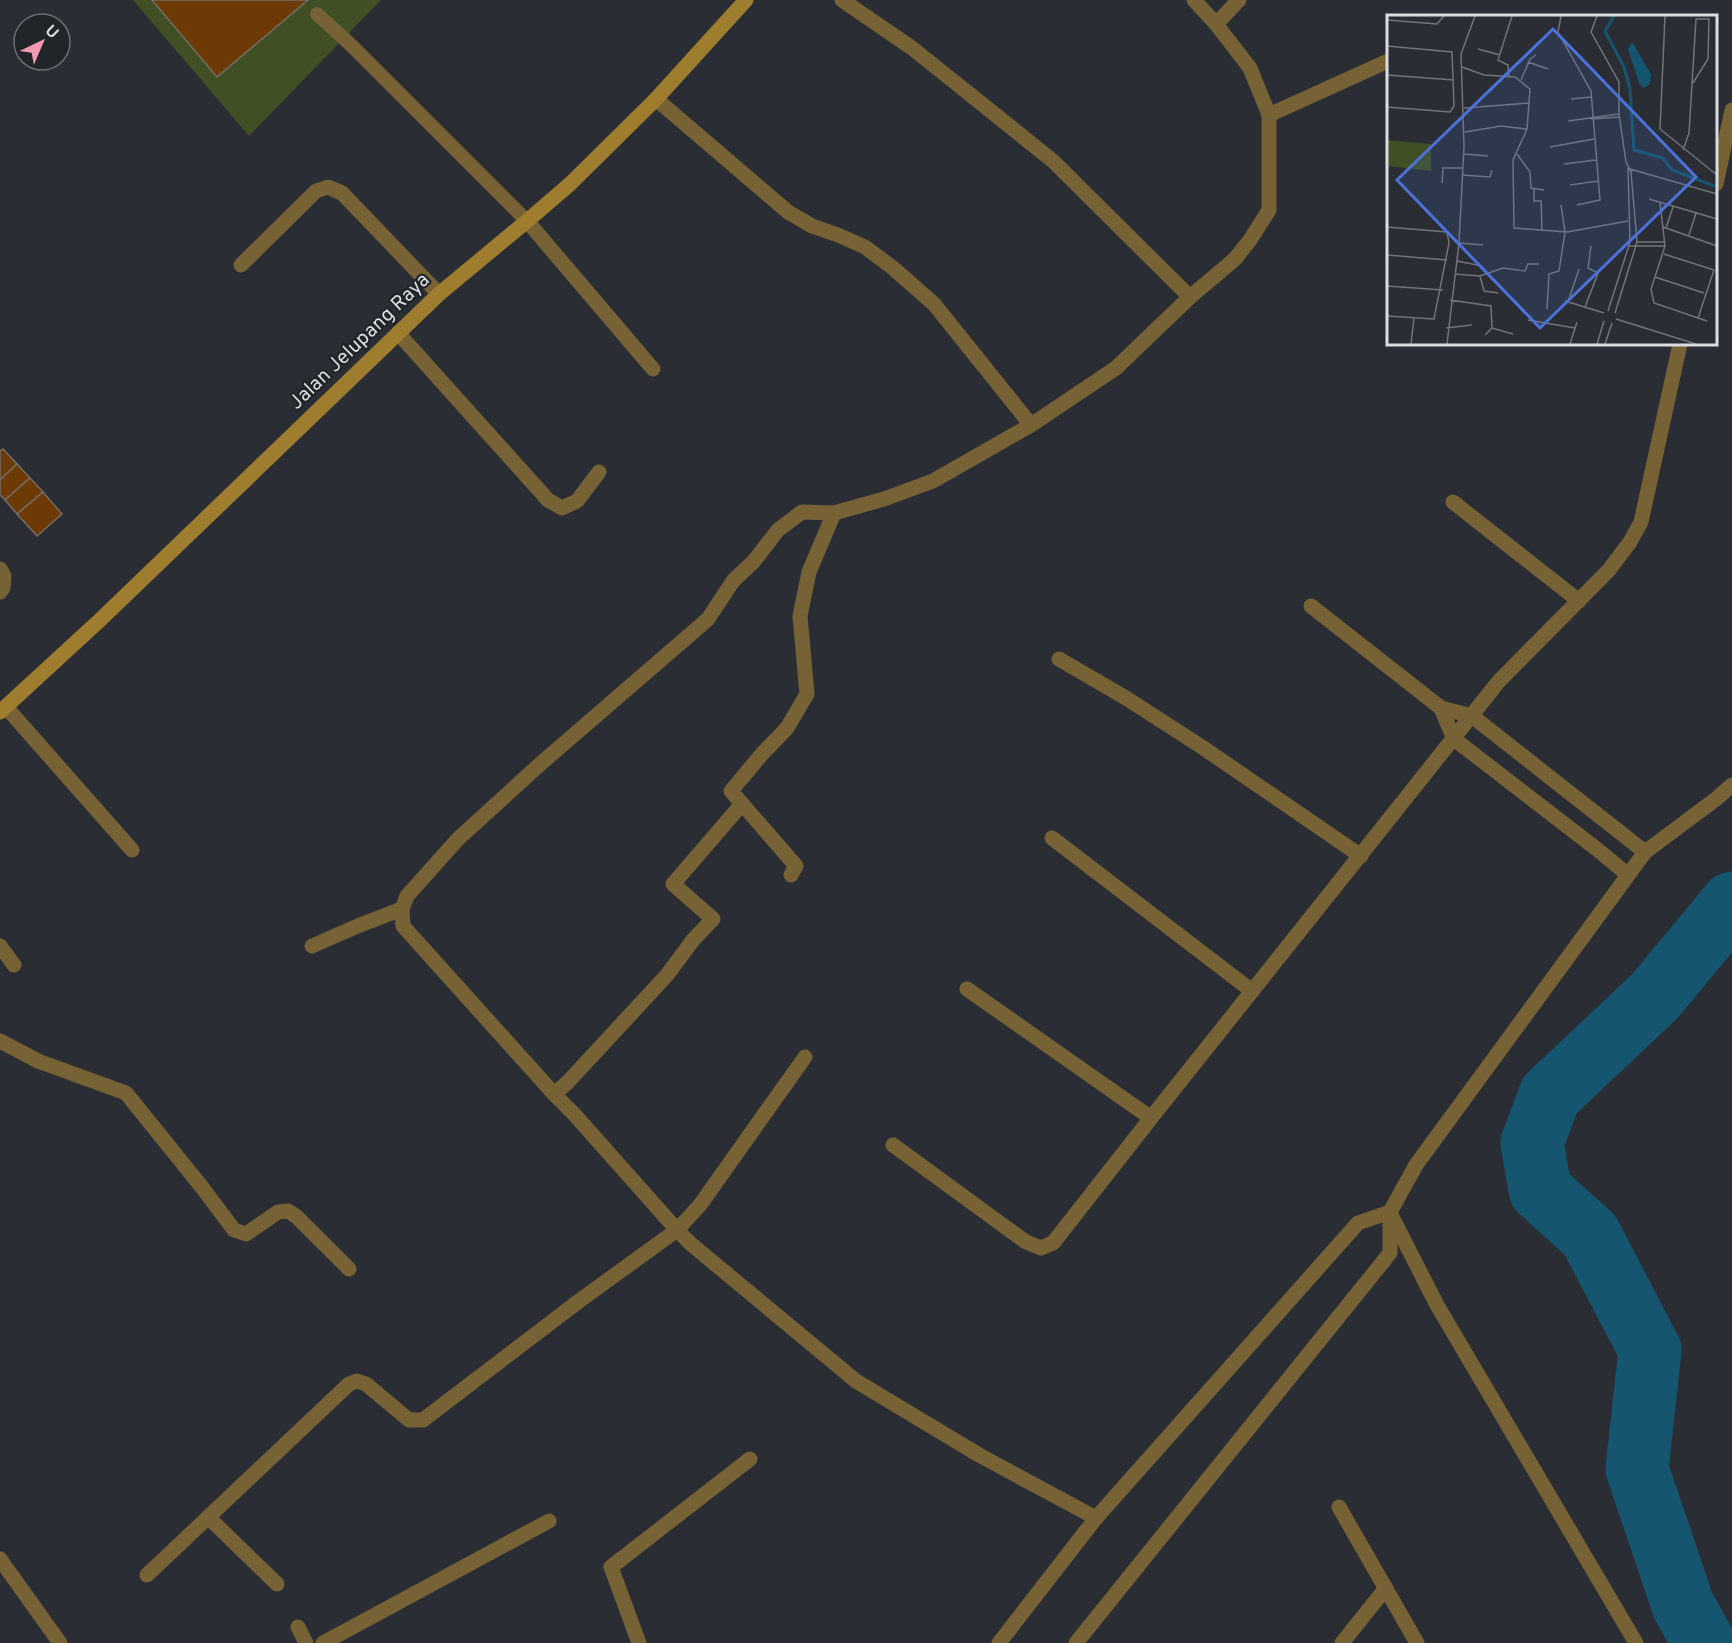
<svg xmlns="http://www.w3.org/2000/svg" width="1732" height="1643" viewBox="0 0 1732 1643" font-family="Overpass,sans-serif">
  <rect width="100%" height="100%" fill="#2a2e34"/>
  <path fill="#404f24" d="M 133,0 L 381,0 L 249,136 Z"/>
  <g fill="none" stroke-linecap="round" stroke-linejoin="round">
    <path stroke="#15556f" stroke-width="63" d="M 1704,1643 L 1683,1605 L 1637,1469 L 1650,1350 L 1590,1235 L 1540,1190 L 1532,1143 L 1550,1095 L 1655,996 L 1732,903"/>
  </g>
  <g fill="#6d3a05" stroke="#746d68" stroke-width="1.5">
    <path d="M 152,0 L 308,0 L 217,77 Z"/>
    <path d="M 3,449 L 17,464 L 0,480 L 0,451 Z"/>
    <path d="M 17,464 L 30,478 L 5,500 L 0,495 L 0,480 Z"/>
    <path d="M 30,478 L 43,492 L 17,514 L 5,500 Z"/>
    <path d="M 43,492 L 62,514 L 37,536 L 17,514 Z"/>
  </g>
  <g fill="none" stroke-linecap="round" stroke-linejoin="round">
    <path stroke="#766234" stroke-width="14" d="M 317,14 L 351,45 L 527,221"/>
    <g stroke="#766234" stroke-width="15">
      <path d="M 842,0 L 912,48 L 1053,161 L 1190,297"/>
      <path d="M 1216,24 L 1239,0"/>
      <path d="M 656,99 L 788,212 L 812,226 L 838,235 L 865,247 L 893,268 L 934,304 L 1031,425"/>
      <path d="M 1269,115 L 1388,61"/>
      <path d="M 1716,184 L 1732,110"/>
      <path d="M 527,221 L 653,369"/>
      <path d="M 241,265 L 316,191 L 328,187 L 342,193 L 439,294"/>
      <path d="M 398,333 L 548,500 L 562,508 L 577,501 L 599,472"/>
      <path d="M 1453,502 L 1579,601"/>
      <path d="M 0,569 L 4,576 L 3,588 L 0,592"/>
      <path d="M 1311,606 L 1441,708 L 1472,716 L 1645,852"/>
      <path d="M 1059,659 L 1126,698 L 1202,747 L 1361,856"/>
      <path d="M 6,707 L 132,850"/>
      <path d="M 1441,708 L 1454,739 L 1598,850 L 1628,875"/>
      <path d="M 1052,838 L 1252,991"/>
      <path d="M 791,875 L 796,866 L 731,791 L 762,754 L 787,728 L 807,694 L 800,616 L 809,572 L 834,513"/>
      <path d="M 0,946 L 14,965"/>
      <path d="M 312,946 L 360,925 L 402,909"/>
      <path d="M 967,989 L 1151,1118"/>
      <path d="M 0,1041 L 38,1061 L 126,1093 L 201,1186 L 234,1230 L 246,1234 L 278,1212 L 288,1211 L 297,1217 L 349,1269"/>
      <path d="M 554,1094 L 567,1083 L 667,975 L 693,940 L 713,919 L 673,884 L 742,804"/>
      <path d="M 893,1145 L 1026,1242 L 1041,1248 L 1053,1243 L 1151,1118 L 1499,681 L 1609,570 L 1630,542 L 1641,522 L 1680,344"/>
      <path d="M 1391,1215 L 1437,1305 L 1636,1643"/>
      <path d="M 1339,1507 L 1417,1643"/>
      <path d="M 208,1517 L 277,1584"/>
      <path d="M 1096,1518 L 979,1455 L 856,1381 L 691,1244 L 677,1230 L 574,1114 L 554,1094 L 403,926 L 402,909 L 407,896 L 458,839 L 538,766 L 708,619 L 733,581 L 754,561 L 778,530 L 802,512 L 834,513 L 884,499 L 933,481 L 1031,425 L 1116,368 L 1190,297 L 1235,259 L 1250,240 L 1269,210 L 1269,115 L 1250,68 L 1216,24 L 1194,0"/>
      <path d="M 0,1559 L 60,1643"/>
      <path d="M 147,1575 L 349,1384 L 357,1381 L 366,1384 L 409,1420 L 423,1420 L 579,1301 L 677,1230 L 700,1205 L 805,1057"/>
      <path d="M 298,1627 L 306,1643"/>
      <path d="M 323,1643 L 549,1521"/>
      <path d="M 639,1643 L 611,1567 L 750,1459"/>
      <path d="M 999,1643 L 1096,1518 L 1358,1223 L 1390,1212"/>
      <path d="M 1076,1643 L 1390,1253 L 1390,1212 L 1416,1165 L 1645,852 L 1716,799 L 1732,785"/>
      <path d="M 1342,1643 L 1386,1588"/>
    </g>
    <path stroke="#9e7e2e" stroke-width="15" d="M 0,712 L 100,620 L 439,294 L 527,221 L 570,184 L 656,99 L 746,0"/>
  </g>
  <g text-anchor="middle" dominant-baseline="central" stroke-width="4.5" stroke-linejoin="round" paint-order="stroke">
    <g font-size="20" fill="#dbdee1" stroke="#20252a">
      <text transform="translate(360 342) rotate(-44)">Jalan Jelupang Raya</text>
    </g>
  </g>
  <g transform="translate(1387 15)">
    <rect width="330" height="330" fill="#2a2e34"/>
    <path d="M 0,125 L 44,129 L 44,156 L 0,151 Z" fill="#404f24"/>
    <path d="M 245,27 L 264,59 L 263,69 L 257,73 L 252,68 L 241,34 Z" fill="#15556f"/>
    <path fill="none" stroke="#15556f" stroke-width="3" d="M 227,1 L 218,16 L 237,52 L 243,74 L 247,135 L 276,143 L 285,155 L 330,172"/>
    <path fill="none" stroke="#717479" stroke-width="1.5" d="M 174,1 L 171,17 L 204,76 L 213,185 L 190,190M 210,1 L 204,17 L 232,67 L 232,99 L 239,147 L 244,157 L 250,227 L 228,298M 278,1 L 273,114 L 330,160M 0,5 L 50,9 L 57,1M 0,31 L 65,37 L 67,91 L 63,97 L 0,92M 91,34 L 113,40M 141,47 L 161,54M 75,52 L 97,60 L 128,62 L 143,74 L 140,114 L 126,145 L 127,213 L 180,217 L 241,206M 0,60 L 67,65M 122,61 L 121,50 L 111,45 L 125,1M 134,65 L 143,44 L 149,40M 184,84 L 204,82M 77,93 L 143,88M 204,104 L 233,102M 181,106 L 232,99M 78,117 L 114,111 L 140,114M 163,132 L 207,124M 296,135 L 302,118 L 309,4 L 322,4 L 321,44 L 306,68M 77,139 L 101,141M 130,139 L 143,157 L 144,173 L 157,175M 177,149 L 209,145M 243,154 L 330,179M 75,160 L 103,162 L 105,155M 55,168 L 56,153 L 75,153M 183,170 L 211,166M 147,173 L 147,186 L 154,186 L 155,215M 262,184 L 330,204M 273,188 L 278,231 L 264,274 L 267,288 L 320,306M 0,212 L 60,217 L 62,228 L 47,304 L 0,301M 276,212 L 330,231M 279,213 L 286,192M 302,220 L 309,198M 249,227 L 278,227M 72,228 L 96,230M 242,231 L 278,231M 277,239 L 327,255 L 311,303M 0,240 L 60,245M 70,246 L 95,251M 68,259 L 93,261 L 116,253 L 138,256 L 141,249 L 152,249M 93,261 L 97,276 L 111,278M 268,262 L 317,278M 0,271 L 56,275M 63,285 L 104,291 L 105,313 L 98,320M 178,286 L 217,298M 181,287 L 192,254M 198,292 L 211,258 L 201,253 L 204,231M 160,294 L 162,259 L 172,256 L 178,217 L 174,190M 221,296 L 243,227 L 241,153M 229,304 L 309,329M 141,305 L 188,313M 59,313 L 85,310M 105,313 L 126,319M 24,329 L 27,303M 60,329 L 72,228 L 77,132 L 74,39 L 88,1M 183,329 L 190,307M 210,329 L 217,306M 218,329 L 225,308"/>
    <path fill="#4c72da" fill-opacity="0.15" stroke="#4c72da" stroke-width="3" d="M 166,14 L 309,162 L 153,313 L 10,165 Z"/>
    <rect width="330" height="330" fill="none" stroke="#dbdee1" stroke-width="3"/>
  </g>
  <g transform="translate(42 42) rotate(44)"><circle r="28" fill="#20252a" stroke="#6b6f73" stroke-width="1.5"/>
  <path d="M0-4.5L10 22L0 15L-10 22Z" fill="#f19ab2"/>
  <text y="-9" font-size="16" font-weight="bold" text-anchor="middle" fill="#dbdee1">U</text>
  </g>
</svg>
